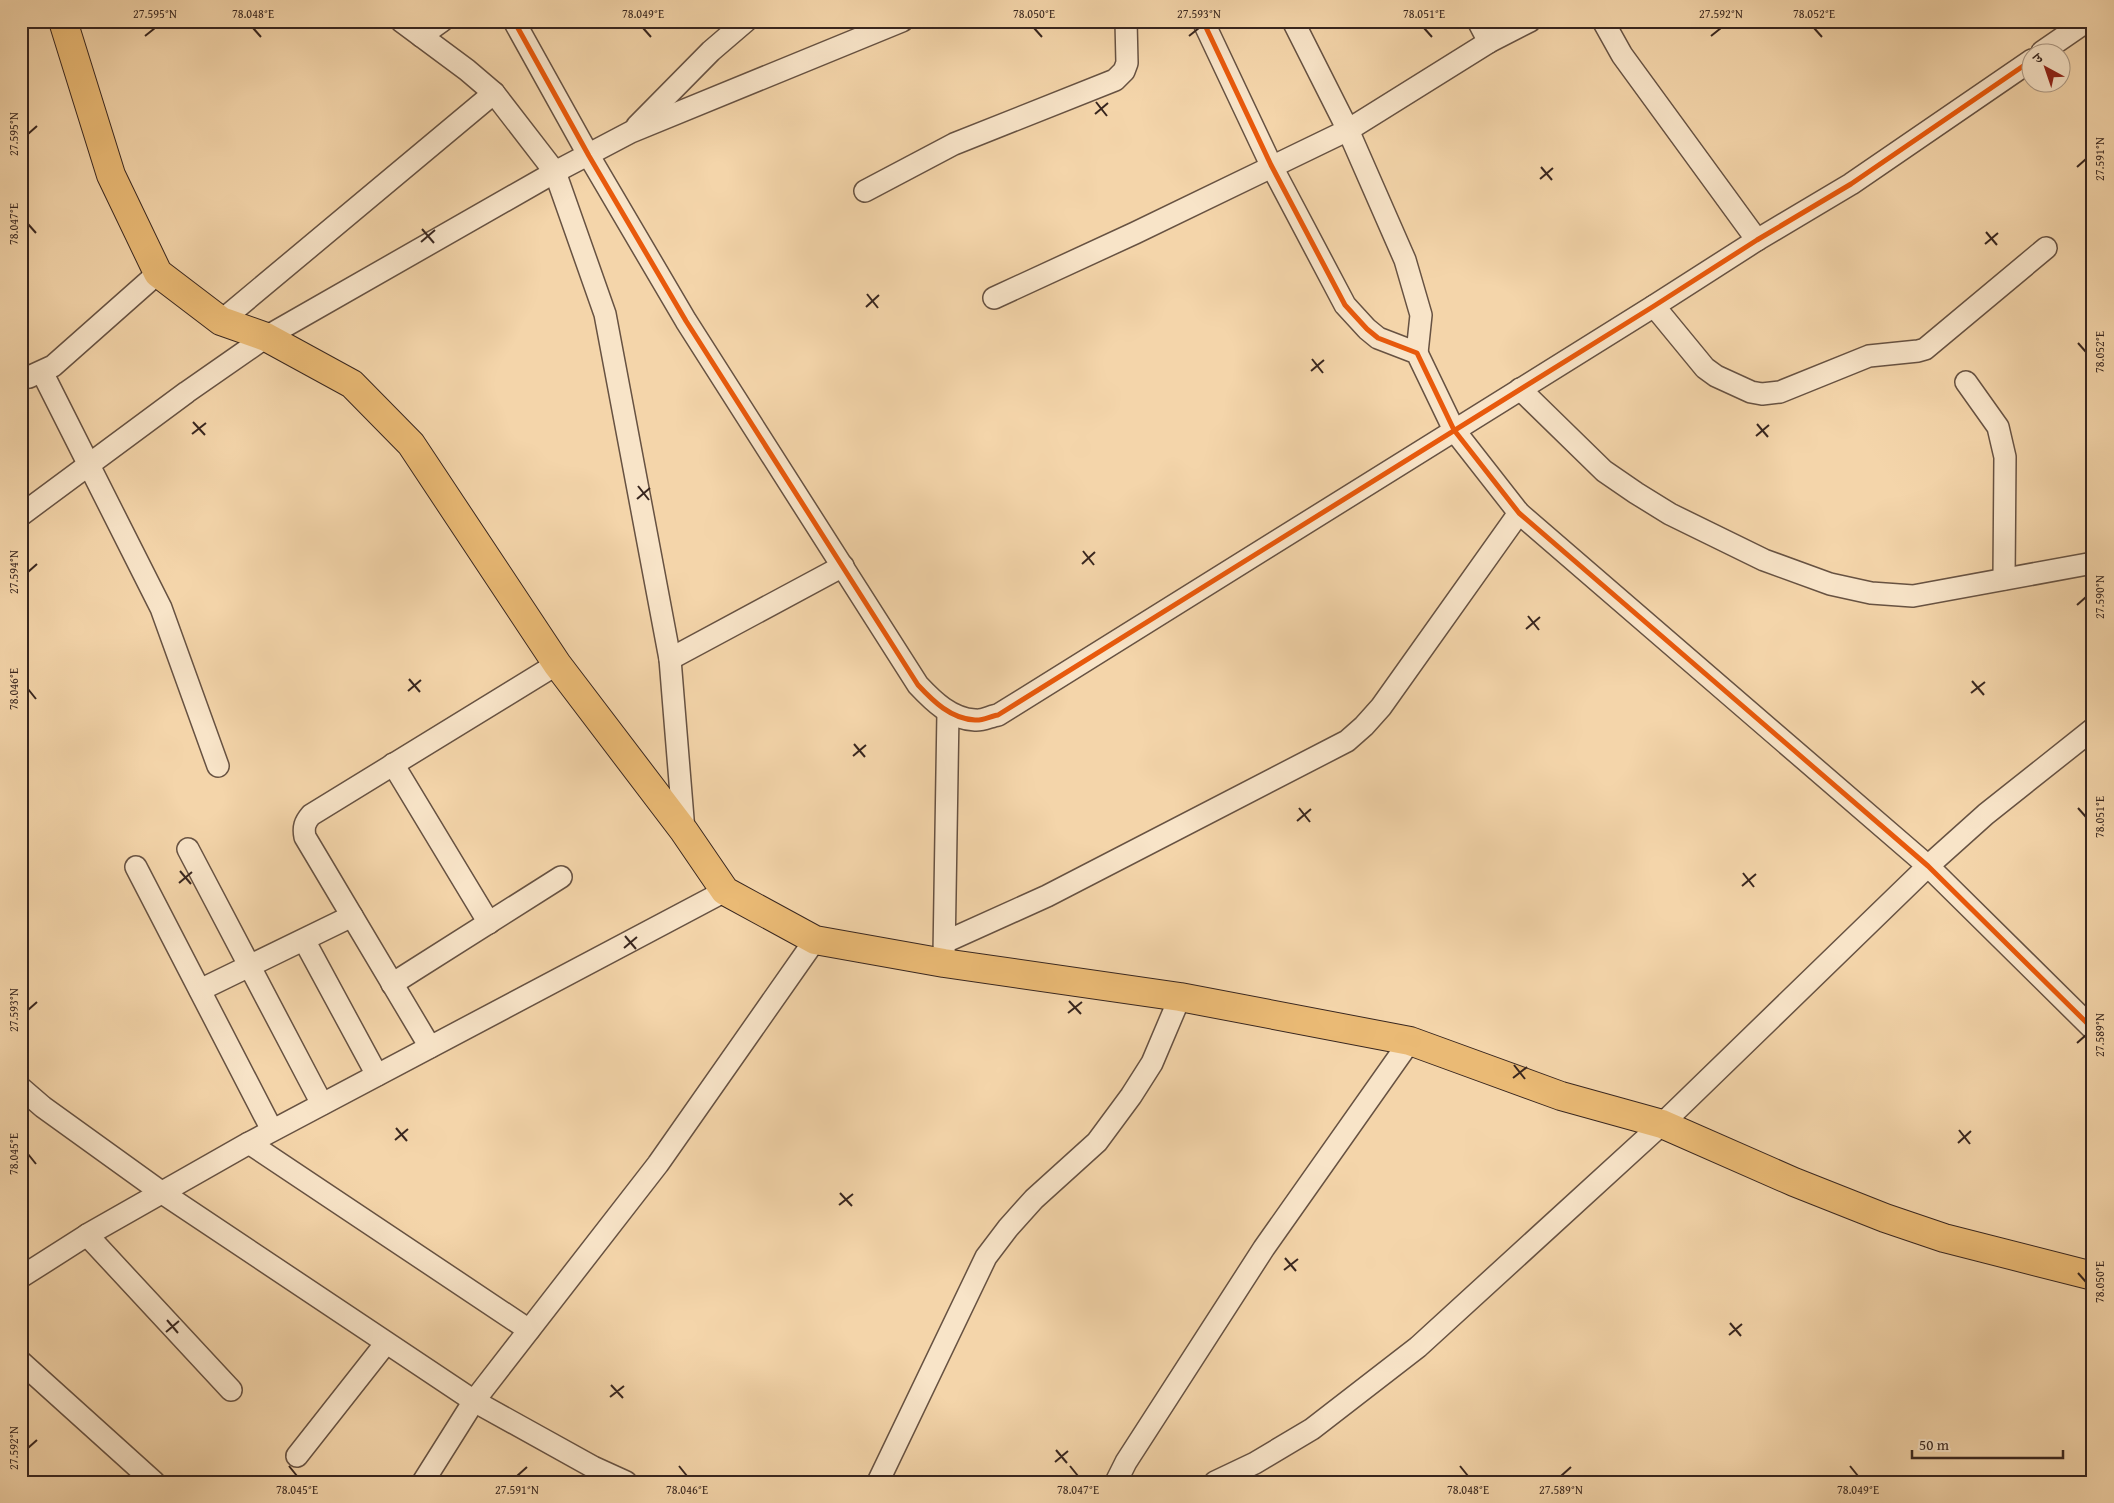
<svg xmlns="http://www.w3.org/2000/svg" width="2114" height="1503" viewBox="0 0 2114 1503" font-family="'Gentium Book Plus','Noto Serif Devanagari',serif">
  <rect width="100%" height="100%" fill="#f4d5aa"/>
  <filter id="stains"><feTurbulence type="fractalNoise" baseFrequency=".004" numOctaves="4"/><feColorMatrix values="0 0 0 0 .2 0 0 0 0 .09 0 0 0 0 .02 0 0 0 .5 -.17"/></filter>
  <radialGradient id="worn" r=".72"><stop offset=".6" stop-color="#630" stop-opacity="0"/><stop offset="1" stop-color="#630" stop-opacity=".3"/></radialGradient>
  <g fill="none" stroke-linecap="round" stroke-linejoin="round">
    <defs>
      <g id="minor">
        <path d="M 401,21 L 467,70 L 494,93 L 555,172 L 605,314 L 670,659 L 684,831"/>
        <path d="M 514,21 L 589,156 L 686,321 L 918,685 C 933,701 951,719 975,720 C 982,721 991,716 998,715 L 1654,306 L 1757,240 L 1851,184 L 2032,60"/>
        <path d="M 1203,21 L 1271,165 L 1345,305 L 1367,329 L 1378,338 L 1417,353 L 1454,430 L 1519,513 L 1928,866 L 2093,1029"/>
        <path d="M 1293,21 L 1348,130 L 1405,260 L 1421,315 L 1417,353"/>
        <path d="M 1478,21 L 1489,42"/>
        <path d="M 1603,21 L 1622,55 L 1757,240"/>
        <path d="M 421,36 L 442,21"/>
        <path d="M 2042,52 L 2087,21"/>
        <path d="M 637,126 L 711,51 L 746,21"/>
        <path d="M 865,191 L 954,144 L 1115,80 L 1124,71 L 1127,63 L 1126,21"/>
        <path d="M 994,298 L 1135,233 L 1348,130 L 1489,42 L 1530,21"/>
        <path d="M 1654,306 L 1705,368 L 1716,376 L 1751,392 L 1762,394 L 1780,392 L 1869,356 L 1918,351 L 1925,349 L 2046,248"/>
        <path d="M 221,321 L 494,93"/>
        <path d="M 42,372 L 161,608 L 218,766"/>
        <path d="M 21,378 L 29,377 L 53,366 L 158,273"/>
        <path d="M 1966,382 L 1998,427 L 2005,457 L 2004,579"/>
        <path d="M 1520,389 L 1604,471 L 1636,493 L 1670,514 L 1764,560 L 1830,584 L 1871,593 L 1913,596 L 2093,563"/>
        <path d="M 21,515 L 187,392 L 266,337 L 555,172 L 631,132 L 902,21"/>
        <path d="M 670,659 L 843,566"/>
        <path d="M 393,764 L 489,923"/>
        <path d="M 188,849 L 322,1104"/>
        <path d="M 136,867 L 272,1130"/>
        <path d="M 304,940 L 377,1075"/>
        <path d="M 945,942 L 1047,896 L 1347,741 L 1364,726 L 1381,707 L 1519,513"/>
        <path d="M 944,955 L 948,712"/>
        <path d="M 392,984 L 561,877"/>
        <path d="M 200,990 L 352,916"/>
        <path d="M 430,1047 L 305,837 C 303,827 305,822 311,815 L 557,664"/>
        <path d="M 21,1088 L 43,1107 L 161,1192 L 474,1401 L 593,1467 L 626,1482"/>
        <path d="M 249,1143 L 529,1330"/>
        <path d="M 87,1235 L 231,1390"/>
        <path d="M 21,1277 L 87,1235 L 249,1143 L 725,891"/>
        <path d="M 21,1362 L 154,1482"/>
        <path d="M 297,1456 L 386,1343"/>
        <path d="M 423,1482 L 474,1401 L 658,1164 L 815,940"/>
        <path d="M 878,1482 L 986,1257 L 1008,1228 L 1034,1199 L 1097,1142 L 1131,1096 L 1152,1063 L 1180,997"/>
        <path d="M 1116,1482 L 1126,1462 L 1264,1248 L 1410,1041"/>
        <path d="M 1215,1482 L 1255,1463 L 1312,1429 L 1418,1347 L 1662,1124 L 1928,866 L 1986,814 L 2093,729"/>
      </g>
      <path id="primary" d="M 63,21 L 111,175 L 158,273 L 221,321 L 266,337 L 352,384 L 411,444 L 557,664 L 684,831 L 725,891 L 815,940 L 944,963 L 1180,997 L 1410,1041 L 1561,1096 L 1662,1124 L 1794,1182 L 1885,1218 L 1944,1238 L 2093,1276"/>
    </defs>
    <use href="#minor" stroke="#675242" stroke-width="24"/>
    <use href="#primary" stroke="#38261f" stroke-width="30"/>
    <use href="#minor" stroke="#f8e4c8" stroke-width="21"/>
    <use href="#primary" stroke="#eaba75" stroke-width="28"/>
    <defs>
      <g id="cycleway">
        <path d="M 514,21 L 589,156 L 686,321 L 918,685 C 933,701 951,719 975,720 C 982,721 991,716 998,715 L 1654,306 L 1757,240 L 1851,184 L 2032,60"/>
        <path d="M 1203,21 L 1271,165 L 1345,305 L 1367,329 L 1378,338 L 1417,353 L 1454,430 L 1519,513 L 1928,866 L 2093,1029"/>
      </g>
    </defs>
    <use href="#cycleway" stroke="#f8e4c8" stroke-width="8"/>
    <use href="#cycleway" stroke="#e8590c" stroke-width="5"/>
  </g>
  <path fill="none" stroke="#38261f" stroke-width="2" d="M 253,28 L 261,37M 643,28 L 651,37M 1034,28 L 1042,37M 1424,28 L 1432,37M 1814,28 L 1822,37M 145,36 L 155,28M 1189,36 L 1199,28M 1711,36 L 1721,28M 1096,102 L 1107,116M 1095,114 L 1108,103M 28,134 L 37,126M 1541,167 L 1552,180M 2077,167 L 2086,159M 1540,179 L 1553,168M 28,224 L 36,233M 422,229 L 434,243M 1986,232 L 1997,245M 421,242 L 435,230M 1985,244 L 1998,233M 867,294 L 878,308M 866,307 L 879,295M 2078,343 L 2086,352M 1312,359 L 1323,373M 1311,371 L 1324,360M 193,422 L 205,435M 1757,424 L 1768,437M 192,434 L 206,423M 1756,436 L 1769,425M 638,486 L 649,500M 637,499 L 650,488M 1083,551 L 1094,565M 1082,564 L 1095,552M 28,572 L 37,564M 2077,605 L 2086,597M 1528,616 L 1539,630M 1526,629 L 1540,617M 409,679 L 420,692M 1972,681 L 1984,695M 28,689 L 36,699M 408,691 L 421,680M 1971,693 L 1985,682M 854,744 L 865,757M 853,756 L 866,745M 1299,808 L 1310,822M 2078,808 L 2086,817M 1297,821 L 1311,809M 180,871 L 191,884M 1743,873 L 1754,887M 179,883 L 192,872M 1742,886 L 1756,874M 625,936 L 636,949M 624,948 L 637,937M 1069,1001 L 1081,1014M 28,1010 L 37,1002M 1068,1013 L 1082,1002M 2077,1043 L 2086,1035M 1514,1065 L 1525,1079M 1513,1078 L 1527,1067M 396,1128 L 407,1141M 1959,1130 L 1970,1144M 395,1140 L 408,1129M 1958,1143 L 1971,1131M 28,1154 L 36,1164M 840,1193 L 852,1206M 839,1205 L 853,1194M 1285,1258 L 1296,1271M 1284,1270 L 1298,1259M 2078,1273 L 2086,1282M 167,1320 L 178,1333M 1730,1323 L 1741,1336M 166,1332 L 179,1321M 1729,1335 L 1742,1324M 611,1385 L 623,1398M 610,1397 L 624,1386M 28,1448 L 37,1440M 1056,1450 L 1067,1463M 1055,1462 L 1068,1451M 289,1466 L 297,1476M 679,1466 L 687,1476M 1070,1466 L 1078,1476M 1460,1466 L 1468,1476M 1850,1466 L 1858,1476M 517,1476 L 527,1467M 1561,1476 L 1571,1467"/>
  <rect width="2114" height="1503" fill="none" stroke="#f4d5aa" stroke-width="55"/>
  <g transform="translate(2046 68) rotate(320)"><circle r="24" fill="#f8e4c8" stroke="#ab9884"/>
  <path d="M0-4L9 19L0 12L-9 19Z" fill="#8f2418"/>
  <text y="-8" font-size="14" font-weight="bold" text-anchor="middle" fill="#38261f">उ</text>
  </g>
  <path d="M1912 1450v8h151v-8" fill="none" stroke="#38261f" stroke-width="2.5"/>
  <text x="1919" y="1450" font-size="15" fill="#38261f" stroke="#f8e4c8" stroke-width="4" paint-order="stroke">50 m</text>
  <rect x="28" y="28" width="2058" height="1448" fill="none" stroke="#38261f" stroke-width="2"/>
  <g font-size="12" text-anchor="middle" fill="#38261f">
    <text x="155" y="18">27.595°N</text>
    <text x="253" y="18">78.048°E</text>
    <text x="643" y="18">78.049°E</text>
    <text x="1034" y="18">78.050°E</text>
    <text x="1199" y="18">27.593°N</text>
    <text x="1424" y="18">78.051°E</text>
    <text x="1721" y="18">27.592°N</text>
    <text x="1814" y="18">78.052°E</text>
    <text transform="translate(14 134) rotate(-90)" y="4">27.595°N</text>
    <text transform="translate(2100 159) rotate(-90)" y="4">27.591°N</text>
    <text transform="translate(14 224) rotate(-90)" y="4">78.047°E</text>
    <text transform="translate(2100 352) rotate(-90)" y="4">78.052°E</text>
    <text transform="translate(14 572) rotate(-90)" y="4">27.594°N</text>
    <text transform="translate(2100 597) rotate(-90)" y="4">27.590°N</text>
    <text transform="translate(14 689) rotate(-90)" y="4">78.046°E</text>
    <text transform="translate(2100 817) rotate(-90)" y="4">78.051°E</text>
    <text transform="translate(14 1010) rotate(-90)" y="4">27.593°N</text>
    <text transform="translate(2100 1035) rotate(-90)" y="4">27.589°N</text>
    <text transform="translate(14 1154) rotate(-90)" y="4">78.045°E</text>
    <text transform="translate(2100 1282) rotate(-90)" y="4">78.050°E</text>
    <text transform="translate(14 1448) rotate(-90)" y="4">27.592°N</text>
    <text x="297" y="1494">78.045°E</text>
    <text x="517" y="1494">27.591°N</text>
    <text x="687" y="1494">78.046°E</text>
    <text x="1078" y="1494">78.047°E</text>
    <text x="1468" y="1494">78.048°E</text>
    <text x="1561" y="1494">27.589°N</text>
    <text x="1858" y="1494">78.049°E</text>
  </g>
  <rect width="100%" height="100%" filter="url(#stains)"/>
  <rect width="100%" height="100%" fill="url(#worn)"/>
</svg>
